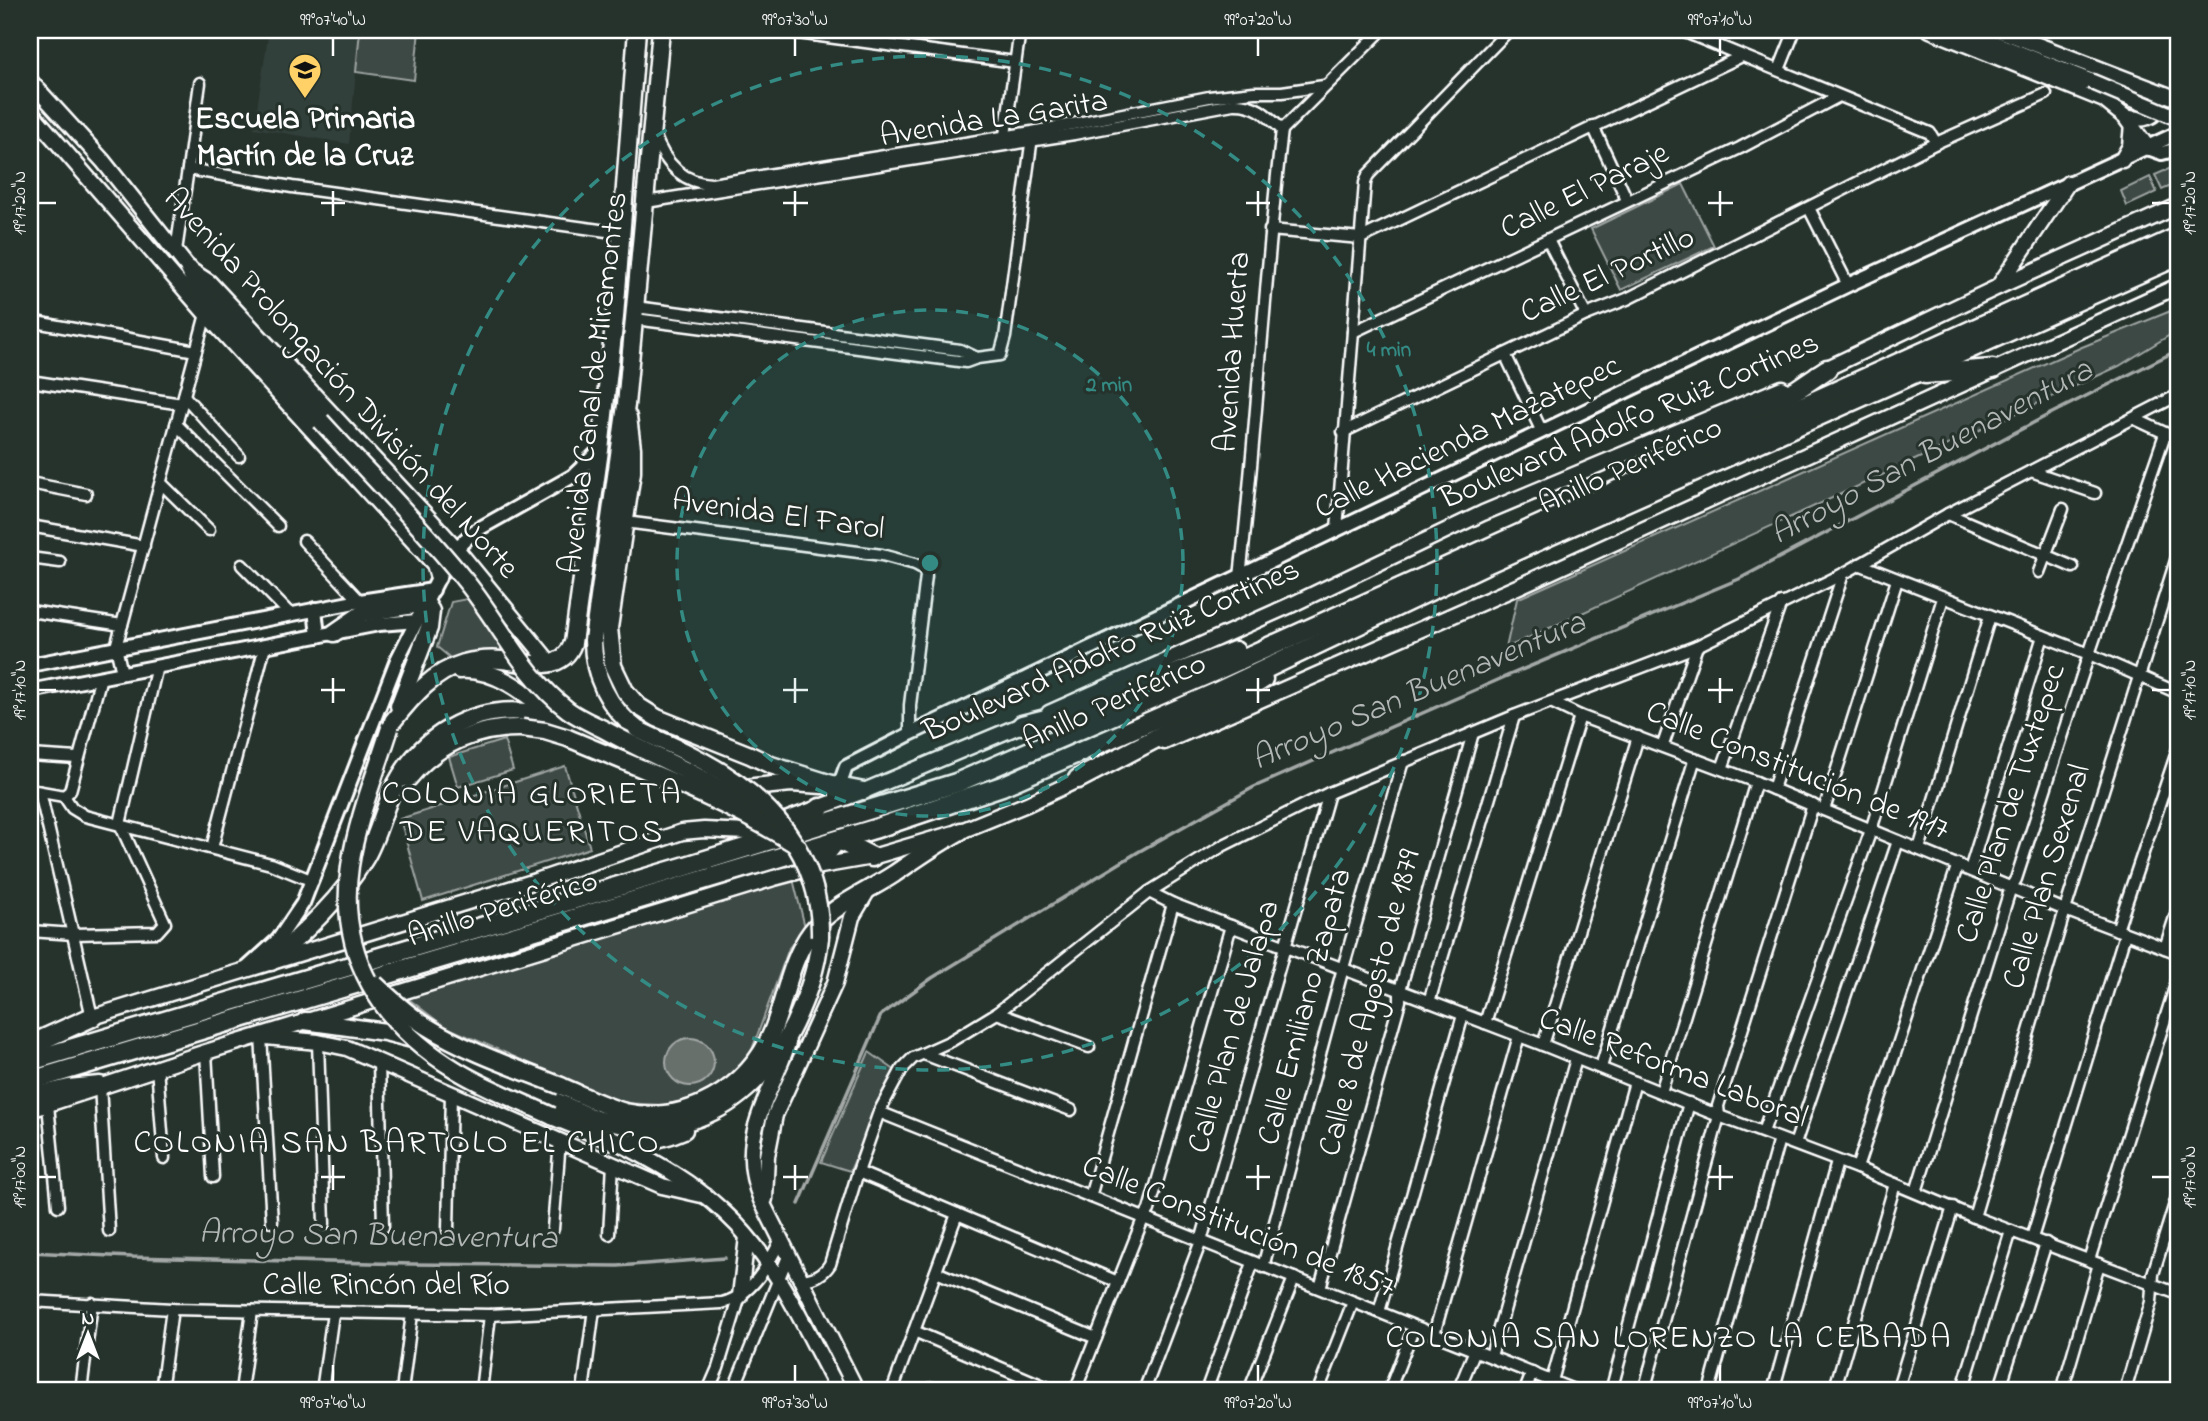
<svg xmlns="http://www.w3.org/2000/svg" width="2208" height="1421" viewBox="0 0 2208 1421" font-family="'Indie Flower',sans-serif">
  <rect width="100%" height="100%" fill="#26332d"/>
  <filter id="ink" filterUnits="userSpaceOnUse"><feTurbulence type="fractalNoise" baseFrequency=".0143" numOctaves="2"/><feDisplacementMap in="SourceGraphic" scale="14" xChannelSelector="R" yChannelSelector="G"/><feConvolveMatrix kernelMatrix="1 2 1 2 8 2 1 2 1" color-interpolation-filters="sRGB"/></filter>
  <g filter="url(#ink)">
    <path fill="#333f3a" d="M 269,30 L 360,30 L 349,144 L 254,128 Z"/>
    <g fill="#3e4944" stroke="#9ea4a2" stroke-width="2">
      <path d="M 360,30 L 419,30 L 414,80 L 356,72 Z"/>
      <path d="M 2178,165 L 2178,183 L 2162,190 L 2155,175 Z"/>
      <path d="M 2150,177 L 2157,192 L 2127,206 L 2121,191 Z"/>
      <path d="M 1683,184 L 1714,246 L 1621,290 L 1591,229 Z"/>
      <path d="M 2178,308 L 2178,330 L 2119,366 L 1506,648 L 1517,599 L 2082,347 Z"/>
      <path d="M 482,596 L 537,654 L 527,660 L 454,661 L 437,647 L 451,602 Z"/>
      <path d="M 504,740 L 513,770 L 458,787 L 449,757 Z"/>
      <path d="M 565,766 L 590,848 L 423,901 L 400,819 Z"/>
      <path d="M 793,879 L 805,927 L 789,948 L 750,1055 L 724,1081 L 694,1099 L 663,1105 L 620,1103 L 444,1026 L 406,997 Z"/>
      <path d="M 869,1052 L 896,1071 L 876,1110 L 850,1171 L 821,1162 Z"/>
    </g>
    <circle fill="#67706c" stroke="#a4a9a7" stroke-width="2" cx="690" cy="1062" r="24"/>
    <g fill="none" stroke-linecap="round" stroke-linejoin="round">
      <g stroke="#a4a9a7" stroke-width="3.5">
        <path d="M 799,1204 L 881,1015 L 932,978 L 1138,852 L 1254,787 L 1507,676 L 1739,579 L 2050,414 L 2178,350"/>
        <path d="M 30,1252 L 131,1257 L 411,1264 L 618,1266 L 725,1258"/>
      </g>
      <defs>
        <g id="minor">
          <path d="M 775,30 L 1015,62"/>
          <path d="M 1680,30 L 1930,133 L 1936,143"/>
          <path d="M 1779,70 L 1795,30"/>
          <path d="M 1593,126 L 1627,200"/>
          <path d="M 1282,130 L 1382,30"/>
          <path d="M 654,134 C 664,162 681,183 712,184 L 1032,132 L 1209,97 L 1254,92 L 1282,92 L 1324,86"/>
          <path d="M 1004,142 L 1020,30"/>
          <path d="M 188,169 L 200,83"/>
          <path d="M 646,202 L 1074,134 L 1233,104 C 1256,103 1267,115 1282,130"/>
          <path d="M 1809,208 L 1848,285"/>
          <path d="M 1270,230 L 1361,238 L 1742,56"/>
          <path d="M 1548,240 L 1586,315"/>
          <path d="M 176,251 L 188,169 L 292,187 L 621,233"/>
          <path d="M 636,307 L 960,350 L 977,358"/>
          <path d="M 635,319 L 966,362 L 977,358 L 1000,355 L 1005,337 L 1032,137"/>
          <path d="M 30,321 L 196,351"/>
          <path d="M 1353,332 L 1740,148 L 1839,96"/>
          <path d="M 1505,354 L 1542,432"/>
          <path d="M 30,381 L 182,404"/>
          <path d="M 184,396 L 239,456"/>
          <path d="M 2135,419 L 2178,439"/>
          <path d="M 176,424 L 278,526"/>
          <path d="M 1343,432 L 1586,315 L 1627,299 L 1936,143 L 2046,94"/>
          <path d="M 2031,471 L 2095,493"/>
          <path d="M 30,483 L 86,494"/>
          <path d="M 161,483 L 209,530"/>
          <path d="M 1948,514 L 2073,567"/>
          <path d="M 625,522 L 882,555 L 915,564 L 924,569 L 926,576 L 910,705 L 910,734"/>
          <path d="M 30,526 L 144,546"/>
          <path d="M 1337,529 L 1365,183 L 1368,175 L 1509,30"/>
          <path d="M 304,541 L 360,601"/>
          <path d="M 30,558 L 60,562"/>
          <path d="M 1859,564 L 2089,654 L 2178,693"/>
          <path d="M 242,565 L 290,614"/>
          <path d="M 2039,572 L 2063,509"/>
          <path d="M 1240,577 C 1257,428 1264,279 1282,130"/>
          <path d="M 30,611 L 122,625"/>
          <path d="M 122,673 L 116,647 L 206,314"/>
          <path d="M 1553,703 L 1580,716 L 1756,782 L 2065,910 L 2178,953"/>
          <path d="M 1663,745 L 1697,646"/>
          <path d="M 30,755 L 77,758"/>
          <path d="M 1722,769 L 1781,603"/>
          <path d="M 1773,789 L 1843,574"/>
          <path d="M 30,790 L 64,796 L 72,808 L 85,816 L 271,864 L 313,881"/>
          <path d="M 40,792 L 92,1017"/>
          <path d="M 64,796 L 70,791 L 101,677"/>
          <path d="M 1824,810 L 1897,580"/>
          <path d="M 212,848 L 265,646"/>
          <path d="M 1919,849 L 1990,616"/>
          <path d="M 1970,870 L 2043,636"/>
          <path d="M 1149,892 L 1173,904 L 1543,1045 L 1719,1116 L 1857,1168 L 1974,1217 L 2178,1294"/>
          <path d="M 2117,930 L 2178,749"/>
          <path d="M 30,931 L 74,934 L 157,932 L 165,923 L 120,824 L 157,666"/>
          <path d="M 2165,948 L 2178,908"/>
          <path d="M 1429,1002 L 1514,716"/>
          <path d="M 997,1013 L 1089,1047"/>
          <path d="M 1485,1023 L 1580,716"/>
          <path d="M 261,1036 L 272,1222"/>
          <path d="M 318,1042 L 324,1224"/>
          <path d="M 1543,1045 L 1638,737"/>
          <path d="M 206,1052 L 213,1177"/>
          <path d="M 924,1054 L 1071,1110"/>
          <path d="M 379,1061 L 383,1227"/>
          <path d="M 157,1067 L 164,1158"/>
          <path d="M 1601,1067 L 1695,758"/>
          <path d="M 100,1086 L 109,1231"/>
          <path d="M 1661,1092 L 1756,782"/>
          <path d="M 48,1105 L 58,1206"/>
          <path d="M 879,1112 L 1576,1391"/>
          <path d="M 1763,1132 L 1871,830 L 1943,598"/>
          <path d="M 1795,1144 L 1898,841"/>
          <path d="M 1857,1168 L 1958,864"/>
          <path d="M 858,1172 L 1118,1282"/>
          <path d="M 1916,1192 L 2011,887 L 2016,879 L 2089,654 L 2165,434"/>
          <path d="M 1090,1197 L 1173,904"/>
          <path d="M 1974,1217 L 2065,910 L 2178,554"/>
          <path d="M 553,1229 L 560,1140"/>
          <path d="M 448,1230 L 451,1093"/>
          <path d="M 609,1234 L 613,1164"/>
          <path d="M 2032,1238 L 2125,934"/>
          <path d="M 2089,1260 L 2178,978"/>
          <path d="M 1263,1267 L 1343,968 L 1403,761"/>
          <path d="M 936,1272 L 1096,1338"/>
          <path d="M 803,1280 C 815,1278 823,1275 830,1264 L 858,1172 L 879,1112 L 902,1069 L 913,1058 L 951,1041 L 997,1013 L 1149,892 L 1224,845 L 1329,793 L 1514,716 L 1697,646 L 1843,574 L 1948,514 L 2178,395"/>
          <path d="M 1320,1288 L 1400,1001 L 1400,990 L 1473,733"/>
          <path d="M 30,1301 L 172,1309 L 490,1315 L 722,1303 C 752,1296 769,1264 781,1239"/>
          <path d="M 1379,1312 L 1463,1015"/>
          <path d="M 914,1331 L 1055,1391"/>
          <path d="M 1434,1334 L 1519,1036"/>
          <path d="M 1491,1356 L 1576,1059"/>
          <path d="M 1552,1381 L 1635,1082"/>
          <path d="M 932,1388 L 939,1391"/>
          <path d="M 81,1391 L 92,1303"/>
          <path d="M 161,1391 L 172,1309"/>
          <path d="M 241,1391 L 252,1311"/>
          <path d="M 322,1391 L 333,1313"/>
          <path d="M 402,1391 L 412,1314"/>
          <path d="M 481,1391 L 490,1315"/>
          <path d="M 583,1391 L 594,1309"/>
          <path d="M 708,1391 L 718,1368 L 740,1296"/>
          <path d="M 733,1391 L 789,1254"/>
          <path d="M 892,1391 L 957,1214"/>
          <path d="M 1075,1391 L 1143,1219 L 1149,1210 L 1231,926"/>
          <path d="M 1144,1391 L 1201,1241 L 1329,793"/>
          <path d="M 1206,1391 L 1253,1263"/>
          <path d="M 1249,1391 L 1294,1278"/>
          <path d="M 1318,1391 L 1353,1302"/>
          <path d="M 1389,1391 L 1414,1327"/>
          <path d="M 1458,1391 L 1475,1350"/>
          <path d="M 1525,1391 L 1532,1373"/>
          <path d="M 1611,1391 L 1689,1103"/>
          <path d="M 1644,1391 L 1719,1116 L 1718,1106 L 1813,805"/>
          <path d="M 1709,1391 L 1779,1139"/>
          <path d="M 1773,1391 L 1837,1162"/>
          <path d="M 1834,1391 L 1895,1184"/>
          <path d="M 1897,1391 L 1953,1207"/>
          <path d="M 1962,1391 L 2011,1231"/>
          <path d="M 1999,1391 L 2046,1243"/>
          <path d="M 2062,1391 L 2099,1264"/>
          <path d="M 2125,1391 L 2151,1302 L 2153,1274 L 2178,1194"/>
        </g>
        <g id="tertiary">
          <path d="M 2148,148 L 2162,153 L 2178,149"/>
          <path d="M 315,609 L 318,636"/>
          <path d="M 30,665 L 360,601 L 433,590"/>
          <path d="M 30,691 L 379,624 L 417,621"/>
          <path d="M 836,795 L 846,767 L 910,734 L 1848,285 L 2178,133"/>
          <path d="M 246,969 L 278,940 L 303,903 L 397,660 L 451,553 L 475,531 L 573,476 L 599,451"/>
        </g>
        <g id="secondary">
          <path d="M 1930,30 L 2104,100 L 2125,117 L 2148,148"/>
          <path d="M 1961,30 L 2090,81"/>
          <path d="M 1999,30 L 2178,99"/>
          <path d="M 30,81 L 103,161 L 189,269 L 209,282 L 426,515 L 455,547 L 551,664"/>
          <path d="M 30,111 L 206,314 L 434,564 L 438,578"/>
          <path d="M 2126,117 C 2142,121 2159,119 2159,99"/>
          <path d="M 2122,160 L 2130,146 L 2132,125"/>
          <path d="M 1998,287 L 2068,183"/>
          <path d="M 1817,373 L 1998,287 L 2178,206"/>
          <path d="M 1049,713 L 1293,604 L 1483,513 L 1782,388"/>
          <path d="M 1164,742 L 1517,587 L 2178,286"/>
          <path d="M 83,1020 L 539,880 L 682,832 L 704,830 L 747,832 L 775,824 L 864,791 L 1031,721"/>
          <path d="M 266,1037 L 318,1042 L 347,1048 L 662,1186 L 706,1196"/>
          <path d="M 788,1043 C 770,1100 735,1137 761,1200 L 857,1391"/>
          <path d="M 30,1110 L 206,1052 L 774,878 L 815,867 L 872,857 L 961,831 L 1027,804 L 1088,775"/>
          <path d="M 617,1142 C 656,1162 692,1182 724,1212 C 777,1260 805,1330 839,1391"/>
          <path d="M 765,1199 L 767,1156 L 775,1115 L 835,983 L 852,917 L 868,890"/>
          <path d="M 740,1296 L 747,1237"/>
        </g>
        <g id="primary">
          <path d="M 189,269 L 199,290 L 321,421"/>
          <path d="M 628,417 L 632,448 L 632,472 L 609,628 L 613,666 L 625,691 L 638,706 L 657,718 L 750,755 L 771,765 L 838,786 L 864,791"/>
          <path d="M 334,633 L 363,613 L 426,603 L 431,611 L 429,628 L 399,706"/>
          <path d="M 459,670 C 495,667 526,693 553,715"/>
          <path d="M 393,721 C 412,697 433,672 464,663 C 476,660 489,659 502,660 C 527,663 562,674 573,643 L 600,450 L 615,317 L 637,30"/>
          <path d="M 637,729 C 608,708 593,676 593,640 L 626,405 L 661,30"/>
          <path d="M 408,779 C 436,744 477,727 522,728"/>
          <path d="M 736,789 L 791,783 L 838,786"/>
          <path d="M 271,962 C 304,932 341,899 364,860 C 377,839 382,814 392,792 C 417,737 473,703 534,713 C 557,717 578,729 598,739 C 619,748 640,757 662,767"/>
          <path d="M 305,1021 L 385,1032 L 420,1041 L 596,1119 C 685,1144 754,1106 794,1024 C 807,996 817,969 820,937"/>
          <path d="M 561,1086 C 582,1095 603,1106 625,1112 C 686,1125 749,1089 772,1032 C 785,1000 790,960 811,932 C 831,906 867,892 894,874 C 916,859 937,844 961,831"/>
          <path d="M 552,1116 L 616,1142 C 640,1144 662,1140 684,1130"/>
        </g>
        <g id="motorway">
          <path d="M 1925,374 L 1993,369"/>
          <path d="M 1656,463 L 1680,445 L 1796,390 L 1827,369"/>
          <path d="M 1022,725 L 1082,710 L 1235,651"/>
          <path d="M 1078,779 L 1237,696 L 1263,679"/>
          <path d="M 799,832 L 820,808"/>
          <path d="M 839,840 L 872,857"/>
          <path d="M 815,867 L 836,841"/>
          <path d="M 30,1045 L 92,1017"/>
          <path d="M 30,1061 L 683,867 L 956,783 L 1211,673 L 2178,237"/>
          <path d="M 30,1081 L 874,829 L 1002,786 L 1217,692 L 1484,565 L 2178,256"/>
          <path d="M 30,1098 L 69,1089 L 100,1086"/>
        </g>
      </defs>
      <use href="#minor" stroke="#fff" stroke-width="15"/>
      <use href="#tertiary" stroke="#fff" stroke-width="18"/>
      <use href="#secondary" stroke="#fff" stroke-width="19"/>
      <use href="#primary" stroke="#fff" stroke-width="21"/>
      <use href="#motorway" stroke="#fff" stroke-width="23"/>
      <use href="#minor" stroke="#26332d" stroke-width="10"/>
      <use href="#tertiary" stroke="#26332d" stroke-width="12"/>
      <use href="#secondary" stroke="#26332d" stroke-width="14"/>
      <use href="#primary" stroke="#26332d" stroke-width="16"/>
      <use href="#motorway" stroke="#26332d" stroke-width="18"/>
      <defs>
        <path id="secondary-bridge" d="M 2090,81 L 2178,118"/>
        <g id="primary-bridge">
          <path d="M 321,421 C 368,473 419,523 463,578 C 499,621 522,675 568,710 C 579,718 593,724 605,730 C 665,764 722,779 772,830"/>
          <path d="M 390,728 C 376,773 357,819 350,866 C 337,955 381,1025 456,1070 C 485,1088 520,1101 552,1116"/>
          <path d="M 522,728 L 545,731 L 568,738 C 646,771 726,800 798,846"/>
          <path d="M 637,729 C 658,740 680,748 701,760 C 770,797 822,856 820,937"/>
          <path d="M 375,984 C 391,999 407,1014 426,1026 C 468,1052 516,1068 561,1086"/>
        </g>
      </defs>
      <use href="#secondary-bridge" stroke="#fff" stroke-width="19" stroke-linecap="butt"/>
      <use href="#primary-bridge" stroke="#fff" stroke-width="21" stroke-linecap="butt"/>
      <use href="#secondary-bridge" stroke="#26332d" stroke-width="14"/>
      <use href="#primary-bridge" stroke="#26332d" stroke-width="16"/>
    </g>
  </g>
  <path fill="none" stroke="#fff" stroke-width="2.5" d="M 333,38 L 333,56M 795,38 L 795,56M 1258,38 L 1258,56M 1720,38 L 1720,56M 333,191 L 333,216M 795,191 L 795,216M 1258,191 L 1258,216M 1720,191 L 1720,216M 38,203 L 56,203M 321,203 L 345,203M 783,203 L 808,203M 1246,203 L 1270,203M 1708,203 L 1733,203M 2152,203 L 2170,203M 333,678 L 333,703M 795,678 L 795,703M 1258,678 L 1258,703M 1720,678 L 1720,703M 38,690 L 56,690M 321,690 L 345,690M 783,690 L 808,690M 1246,690 L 1270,690M 1708,690 L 1733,690M 2152,690 L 2170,690M 333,1165 L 333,1190M 795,1165 L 795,1190M 1258,1165 L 1258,1190M 1720,1165 L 1720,1190M 38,1177 L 56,1177M 321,1177 L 345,1177M 783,1177 L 808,1177M 1246,1177 L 1270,1177M 1708,1177 L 1733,1177M 2152,1177 L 2170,1177M 333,1365 L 333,1382M 795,1365 L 795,1382M 1258,1365 L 1258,1382M 1720,1365 L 1720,1382"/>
  <circle cx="930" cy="563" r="253" fill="#338b84" fill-opacity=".12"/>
  <g fill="none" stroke="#338b84" stroke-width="3.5" stroke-dasharray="12 9">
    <circle cx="930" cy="563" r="253"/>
    <circle cx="930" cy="563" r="507"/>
  </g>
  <defs>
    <symbol id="school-pin" viewBox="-11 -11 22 30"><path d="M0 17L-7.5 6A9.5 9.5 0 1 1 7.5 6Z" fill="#ffd166" stroke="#26332d"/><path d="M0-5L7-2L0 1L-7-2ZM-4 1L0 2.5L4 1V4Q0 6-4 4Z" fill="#111"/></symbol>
  </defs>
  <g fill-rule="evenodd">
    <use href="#school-pin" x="286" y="51" width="38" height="52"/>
  </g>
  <g text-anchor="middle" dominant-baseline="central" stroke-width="6" stroke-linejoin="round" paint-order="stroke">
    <g font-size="32" font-weight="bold" fill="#fff" stroke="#26332d">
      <text x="305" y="120">Escuela Primaria<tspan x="305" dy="37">Martín de la Cruz</tspan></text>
    </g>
    <g font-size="32" fill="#fff" stroke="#26332d">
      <text transform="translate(994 120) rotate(-9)">Avenida La Garita</text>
      <text transform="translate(1585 192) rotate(-26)">Calle El Paraje</text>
      <text transform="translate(1608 276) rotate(-25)">Calle El Portillo</text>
      <text transform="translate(1234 352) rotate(-86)">Avenida Huerta</text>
      <text transform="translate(595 383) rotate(-83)">Avenida Canal de Miramontes</text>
      <text transform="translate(340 384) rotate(48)">Avenida Prolongación División del Norte</text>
      <text transform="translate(1630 422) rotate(-23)">Boulevard Adolfo Ruiz Cortines</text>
      <text transform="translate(1468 438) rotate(-26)">Calle Hacienda Mazatepec</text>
      <text transform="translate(1631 467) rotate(-24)">Anillo Periférico</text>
      <text transform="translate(778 516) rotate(8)">Avenida El Farol</text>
      <text transform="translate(1112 652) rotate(-24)">Boulevard Adolfo Ruiz Cortines</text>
      <text transform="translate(1115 703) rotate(-24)">Anillo Periférico</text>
      <text transform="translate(1797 772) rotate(22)">Calle Constitución de 1917</text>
      <text transform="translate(2012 804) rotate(-72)">Calle Plan de Tuxtepec</text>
      <text transform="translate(2048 877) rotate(-73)">Calle Plan Sexenal</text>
      <text transform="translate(503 910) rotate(-17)">Anillo Periférico</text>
      <text transform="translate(1371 1003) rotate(-75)">Calle 8 de Agosto de 1879</text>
      <text transform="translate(1306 1007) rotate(-75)">Calle Emiliano Zapata</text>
      <text transform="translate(1235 1027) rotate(-74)">Calle Plan de Jalapa</text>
      <text transform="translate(1673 1069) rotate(21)">Calle Reforma Laboral</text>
      <text transform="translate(1238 1228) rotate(22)">Calle Constitución de 1857</text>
      <text x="386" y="1286">Calle Rincón del Río</text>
    </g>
    <g font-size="33" font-style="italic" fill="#b3b8b6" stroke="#26332d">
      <text transform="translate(1932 453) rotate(-28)">Arroyo San Buenaventura</text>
      <text transform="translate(1419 692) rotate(-23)">Arroyo San Buenaventura</text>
      <text transform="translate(378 1237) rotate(1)">Arroyo San Buenaventura</text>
    </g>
    <g font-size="33" letter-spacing="2" fill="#fff" stroke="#26332d">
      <text x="532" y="795">COLONIA GLORIETA<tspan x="532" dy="38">DE VAQUERITOS</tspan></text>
      <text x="397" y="1144">COLONIA SAN BARTOLO EL CHICO</text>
      <text x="1669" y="1339">COLONIA SAN LORENZO LA CEBADA</text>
    </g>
  </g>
  <circle cx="930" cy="563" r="10" fill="#338b84" stroke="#26332d" stroke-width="3.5"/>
  <g font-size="21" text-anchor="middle" font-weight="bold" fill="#338b84" stroke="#26332d" stroke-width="6" stroke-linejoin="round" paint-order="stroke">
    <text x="1389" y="356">4 min</text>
    <text x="1109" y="391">2 min</text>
  </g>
  <rect width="2208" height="1421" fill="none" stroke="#26332d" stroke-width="77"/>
  <g transform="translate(88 1334)" stroke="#26332d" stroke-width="5" paint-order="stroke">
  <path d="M0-5L12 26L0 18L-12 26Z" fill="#ffffff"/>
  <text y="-10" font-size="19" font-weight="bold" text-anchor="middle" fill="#ffffff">N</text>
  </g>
  <rect x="38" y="38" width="2132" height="1344" fill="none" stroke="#fff" stroke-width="2.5"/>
  <g font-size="18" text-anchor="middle" fill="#fff">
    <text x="333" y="25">99°07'40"W</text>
    <text x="795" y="25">99°07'30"W</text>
    <text x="1258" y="25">99°07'20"W</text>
    <text x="1720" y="25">99°07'10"W</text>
    <text transform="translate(19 203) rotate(-90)" y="6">19°17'20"N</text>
    <text transform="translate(2189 203) rotate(-90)" y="6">19°17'20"N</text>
    <text transform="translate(19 690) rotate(-90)" y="6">19°17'10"N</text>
    <text transform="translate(2189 690) rotate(-90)" y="6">19°17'10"N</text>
    <text transform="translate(19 1177) rotate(-90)" y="6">19°17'00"N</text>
    <text transform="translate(2189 1177) rotate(-90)" y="6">19°17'00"N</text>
    <text x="333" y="1408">99°07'40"W</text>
    <text x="795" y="1408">99°07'30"W</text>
    <text x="1258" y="1408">99°07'20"W</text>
    <text x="1720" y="1408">99°07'10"W</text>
  </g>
</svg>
